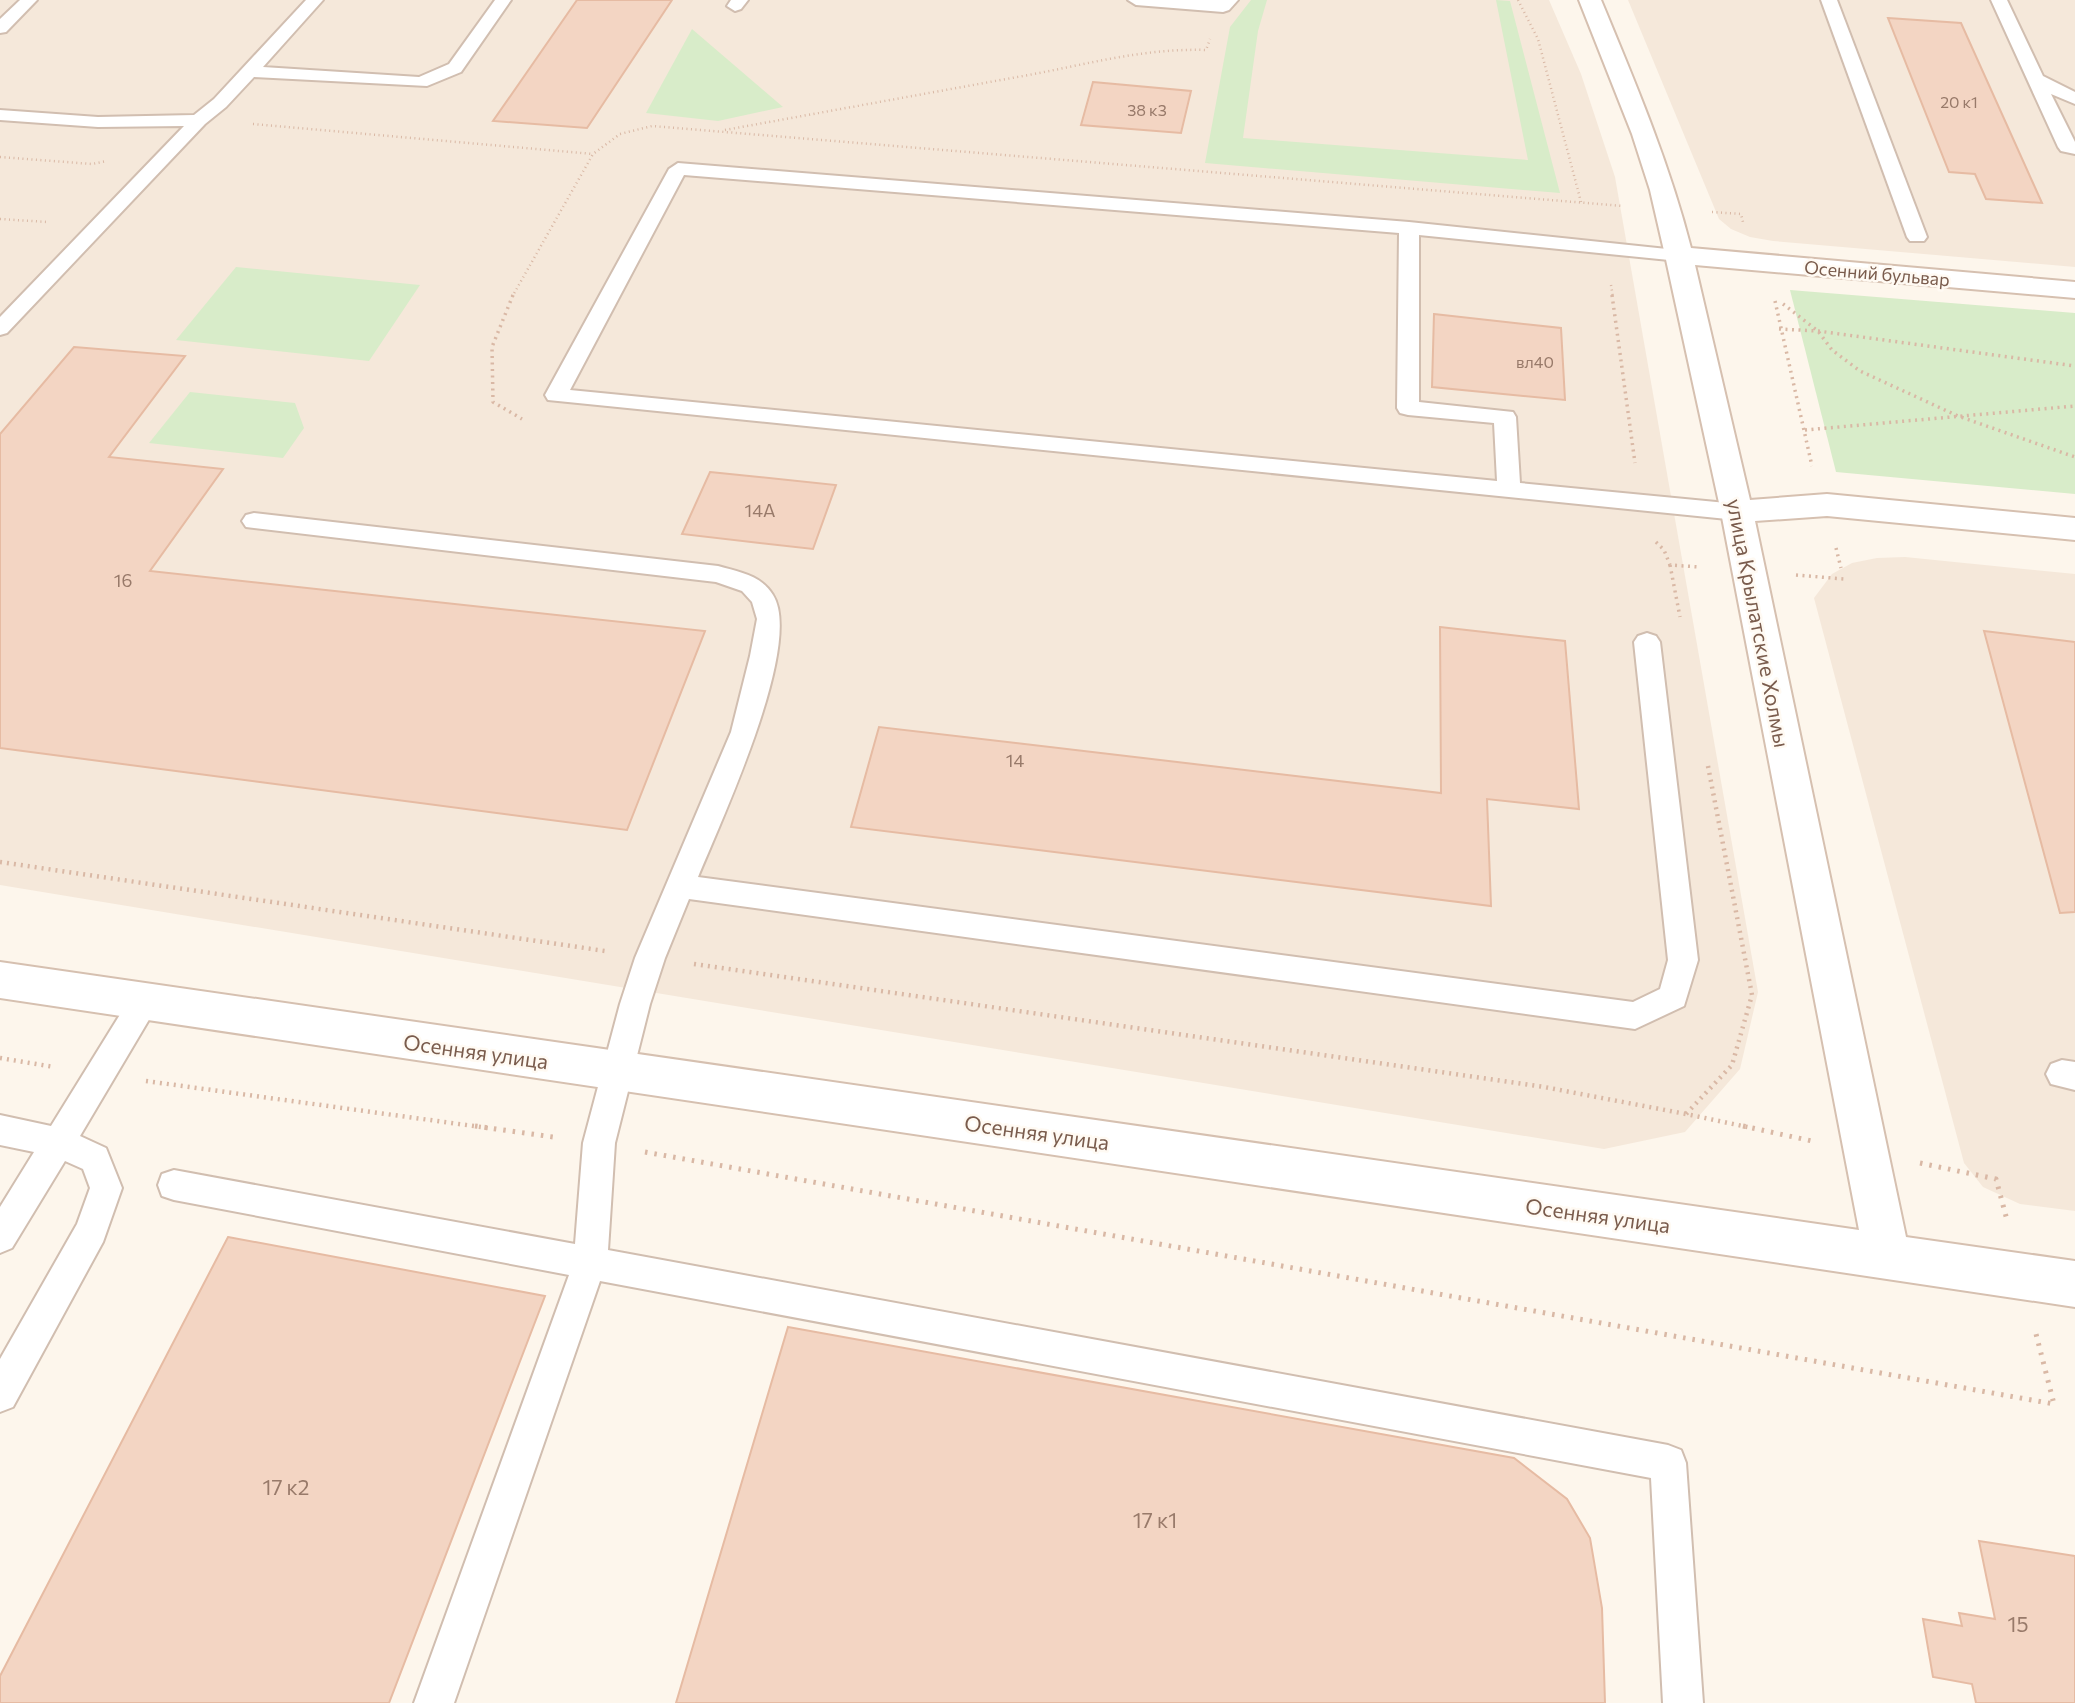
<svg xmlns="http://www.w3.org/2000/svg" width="2075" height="1703" viewBox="0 0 2075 1703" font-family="Commissioner,sans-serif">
  <rect width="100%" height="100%" fill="#fdf6ec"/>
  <g fill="#f5e8da">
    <path d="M 0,0 L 1549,0 L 1581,74 L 1615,177 L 1758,992 L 1740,1069 L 1685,1132 L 1604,1149 L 0,885 Z"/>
    <path d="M 1628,0 L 2075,0 L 2075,267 L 1773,241 L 1750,237 L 1731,229 L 1719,219 Z"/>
    <path d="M 1905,557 L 2075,574 L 2075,1211 L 2020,1204 L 1983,1187 L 1964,1163 L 1814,598 L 1832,574 L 1852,563 L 1877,558 Z"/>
  </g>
  <g fill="#d8ecc9">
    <path d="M 1251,0 L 1267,0 L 1258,31 L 1243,138 L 1528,160 L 1496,0 L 1510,1 L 1560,193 L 1205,163 L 1230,27 Z"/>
    <path d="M 692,29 L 783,107 L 718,121 L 646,113 Z"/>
    <path d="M 236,267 L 420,285 L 369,361 L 176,340 Z"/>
    <path d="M 1790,290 L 2075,313 L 2075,494 L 1836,472 Z"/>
    <path d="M 190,392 L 295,403 L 304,428 L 283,458 L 149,443 Z"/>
  </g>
  <g fill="#f3d5c3" stroke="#e6bba3" stroke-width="2">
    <path d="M 577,0 L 672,0 L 587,128 L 493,121 Z"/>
    <path d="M 1888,18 L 1961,23 L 2042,203 L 1986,199 L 1975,174 L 1949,172 Z"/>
    <path d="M 1093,82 L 1191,91 L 1181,133 L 1081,125 Z"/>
    <path d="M 1434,314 L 1561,328 L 1565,400 L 1432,387 Z"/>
    <path d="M 74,347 L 185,356 L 109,457 L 223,469 L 150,571 L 705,631 L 627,830 L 0,748 L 0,434 Z"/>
    <path d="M 710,472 L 836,485 L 813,549 L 682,534 Z"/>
    <path d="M 1440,627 L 1565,641 L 1579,809 L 1487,799 L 1491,906 L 851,827 L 879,727 L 1441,793 Z"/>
    <path d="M 1984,631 L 2075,642 L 2075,912 L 2060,913 Z"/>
    <path d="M 228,1237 L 545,1296 L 389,1703 L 0,1703 L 0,1676 Z"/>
    <path d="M 788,1327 L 1514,1458 L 1567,1499 L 1590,1538 L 1602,1608 L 1605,1703 L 676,1703 Z"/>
    <path d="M 1979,1541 L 2075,1556 L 2075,1703 L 1976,1703 L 1972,1684 L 1933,1677 L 1923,1619 L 1962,1626 L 1959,1613 L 1995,1619 Z"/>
  </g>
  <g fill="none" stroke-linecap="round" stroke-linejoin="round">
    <defs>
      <g id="lane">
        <path d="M 20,0 L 37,0 L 6,32 L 0,33 L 0,19 Z"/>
        <path d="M 306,0 L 323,0 L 263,67 L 419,77 L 449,64 L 495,0 L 511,0 L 461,72 L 427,86 L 254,77 L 226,107 L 205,124 L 7,333 L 0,335 L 0,317 L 184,126 L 98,127 L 0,120 L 0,110 L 98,117 L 194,115 L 214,99 Z"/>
        <path d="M 731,0 L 748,0 L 741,9 L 735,11 L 727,6 Z"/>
        <path d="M 1128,0 L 1238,0 L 1229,10 L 1223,12 L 1136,5 Z"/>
        <path d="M 1821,0 L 1837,0 L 1927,237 L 1924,241 L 1910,241 L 1907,237 Z"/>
        <path d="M 1991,0 L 2007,0 L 2043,76 L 2075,92 L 2075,104 L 2051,94 L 2075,142 L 2075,154 L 2061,151 L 2058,147 Z"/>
        <path d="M 678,163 L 1409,222 L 1686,251 L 1689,255 L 1686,259 L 1679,261 L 1419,235 L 1419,402 L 1513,412 L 1516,417 L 1520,483 L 1737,504 L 1745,506 L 1749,512 L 1745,518 L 1737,520 L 548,400 L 545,395 L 669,169 ZM 684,175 L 1399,233 L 1397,408 L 1400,413 L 1408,415 L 1494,423 L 1497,481 L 570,390 Z"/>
        <path d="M 254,513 L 718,566 C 739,572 761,575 773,595 C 804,644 720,823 698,877 L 1633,1002 L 1660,989 L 1668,960 L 1634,642 L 1638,636 L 1647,633 L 1656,636 L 1660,642 L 1698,960 L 1684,1006 L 1635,1029 L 689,899 L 665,958 L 650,1004 L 615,1143 L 608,1250 L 1668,1445 L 1681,1450 L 1686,1463 L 1703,1703 L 1663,1703 L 1651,1478 L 600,1281 L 454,1703 L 414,1703 L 569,1275 L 174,1200 L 162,1196 L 158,1185 L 162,1174 L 174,1170 L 575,1244 L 583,1143 L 620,1004 L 635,958 L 731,732 L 750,656 L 757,619 L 752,602 L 742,591 L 716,582 L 246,527 L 242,521 L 246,515 Z"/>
        <path d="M 145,988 L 156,992 L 160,1001 L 80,1136 L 106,1148 L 122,1188 L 103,1242 L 13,1407 L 0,1412 L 0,1359 L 77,1224 L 90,1188 L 83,1169 L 65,1161 L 12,1248 L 0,1253 L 0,1207 L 34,1152 L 0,1145 L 0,1115 L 51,1126 L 134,992 Z"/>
        <path d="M 2062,1060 L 2075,1062 L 2075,1090 L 2051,1084 L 2046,1074 L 2051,1064 Z"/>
      </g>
      <path id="secondary" d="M 1579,0 L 1601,0 C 1635,82 1669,162 1691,248 L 2075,282 L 2075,298 L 1695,265 L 1750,500 L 1827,494 L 2075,518 L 2075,540 L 1827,516 L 1755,521 L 1906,1237 L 2075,1261 L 2075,1307 L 0,998 L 0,962 L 1859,1230 L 1721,512 L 1665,255 L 1650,190 L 1632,134 Z"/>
    </defs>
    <use href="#lane" stroke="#d1beb0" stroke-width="4"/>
    <use href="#secondary" stroke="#d6c0b0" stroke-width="4"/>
    <g stroke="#d9b8a5" stroke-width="2.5" stroke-dasharray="1 3.5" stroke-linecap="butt">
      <path d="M 1518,0 L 1538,39 L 1581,202"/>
      <path d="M 253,124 L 593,154"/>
      <path d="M 725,130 C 824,112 923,94 1023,76 C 1085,65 1142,48 1206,50 L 1210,39"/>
      <path d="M 0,157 L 92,164 L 107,161"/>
      <path d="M 1712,212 L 1741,214 L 1743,222"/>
      <path d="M 0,219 L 47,222"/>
      <path d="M 1611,285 L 1613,297"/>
      <path d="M 512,297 L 593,154 L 620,134 L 652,126 L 1623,206"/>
    </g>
    <g stroke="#d9b8a5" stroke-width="3.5" stroke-dasharray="2 4.5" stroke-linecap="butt">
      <path d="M 513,295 L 492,347 L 493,402 L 522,419"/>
      <path d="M 1612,295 L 1635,463"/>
      <path d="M 1775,301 L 1812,466"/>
      <path d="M 1783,304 L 1818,331 L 1832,350 L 1860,371 L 1958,416 L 2075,457"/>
      <path d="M 1779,329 L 1818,331 L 2075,366"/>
      <path d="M 1805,430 L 2075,406"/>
      <path d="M 1656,542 L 1664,550 L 1670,565 L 1700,567"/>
      <path d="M 1836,548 L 1841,568"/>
      <path d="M 1670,565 L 1680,617"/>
      <path d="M 1796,575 L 1844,579"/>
    </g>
    <g stroke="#d9b8a5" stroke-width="4.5" stroke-dasharray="2 5" stroke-linecap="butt">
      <path d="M 1708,766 L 1752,995 L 1732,1065 L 1686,1114 L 1752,1128"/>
      <path d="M 0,862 L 605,951"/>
      <path d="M 694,964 L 1544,1087 L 1686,1114"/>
      <path d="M 0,1058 L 54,1067"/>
      <path d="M 146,1081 L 488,1128"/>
    </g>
    <g stroke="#d9b8a5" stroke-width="5" stroke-dasharray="2.5 7" stroke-linecap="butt">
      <path d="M 475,1126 L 553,1137"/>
      <path d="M 1743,1126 L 1812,1141"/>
      <path d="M 645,1152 L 2054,1404 L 2035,1330"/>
      <path d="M 1920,1163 L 1996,1179 L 2007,1220"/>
    </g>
    <use href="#lane" fill="#fff" fill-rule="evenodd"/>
    <use href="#secondary" fill="#fff" fill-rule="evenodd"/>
  </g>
  <g text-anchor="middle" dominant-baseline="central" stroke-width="5" stroke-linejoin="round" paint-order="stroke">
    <g font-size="16" fill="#987a6a">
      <text x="1959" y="101">20 к1</text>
      <text x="1147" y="109">38 к3</text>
      <text x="1535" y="361">вл40</text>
    </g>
    <g font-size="18" fill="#7a5c4d" stroke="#fffaf3">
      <text transform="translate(1877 273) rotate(5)">Осенний бульвар</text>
    </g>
    <g font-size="18" fill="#987a6a">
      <text x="760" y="510">14А</text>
      <text x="123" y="580">16</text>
      <text x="1015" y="760">14</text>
    </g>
    <g font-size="21" fill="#7a5c4d" stroke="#fffaf3">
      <text transform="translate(1759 623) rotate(79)">улица Крылатские Холмы</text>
      <text transform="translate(476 1051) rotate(8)">Осенняя улица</text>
      <text transform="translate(1037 1132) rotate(8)">Осенняя улица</text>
      <text transform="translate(1598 1215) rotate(8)">Осенняя улица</text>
    </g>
    <g font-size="21" fill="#987a6a">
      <text x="286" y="1486">17 к2</text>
      <text x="1155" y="1519">17 к1</text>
      <text x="2018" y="1623">15</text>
    </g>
  </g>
</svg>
